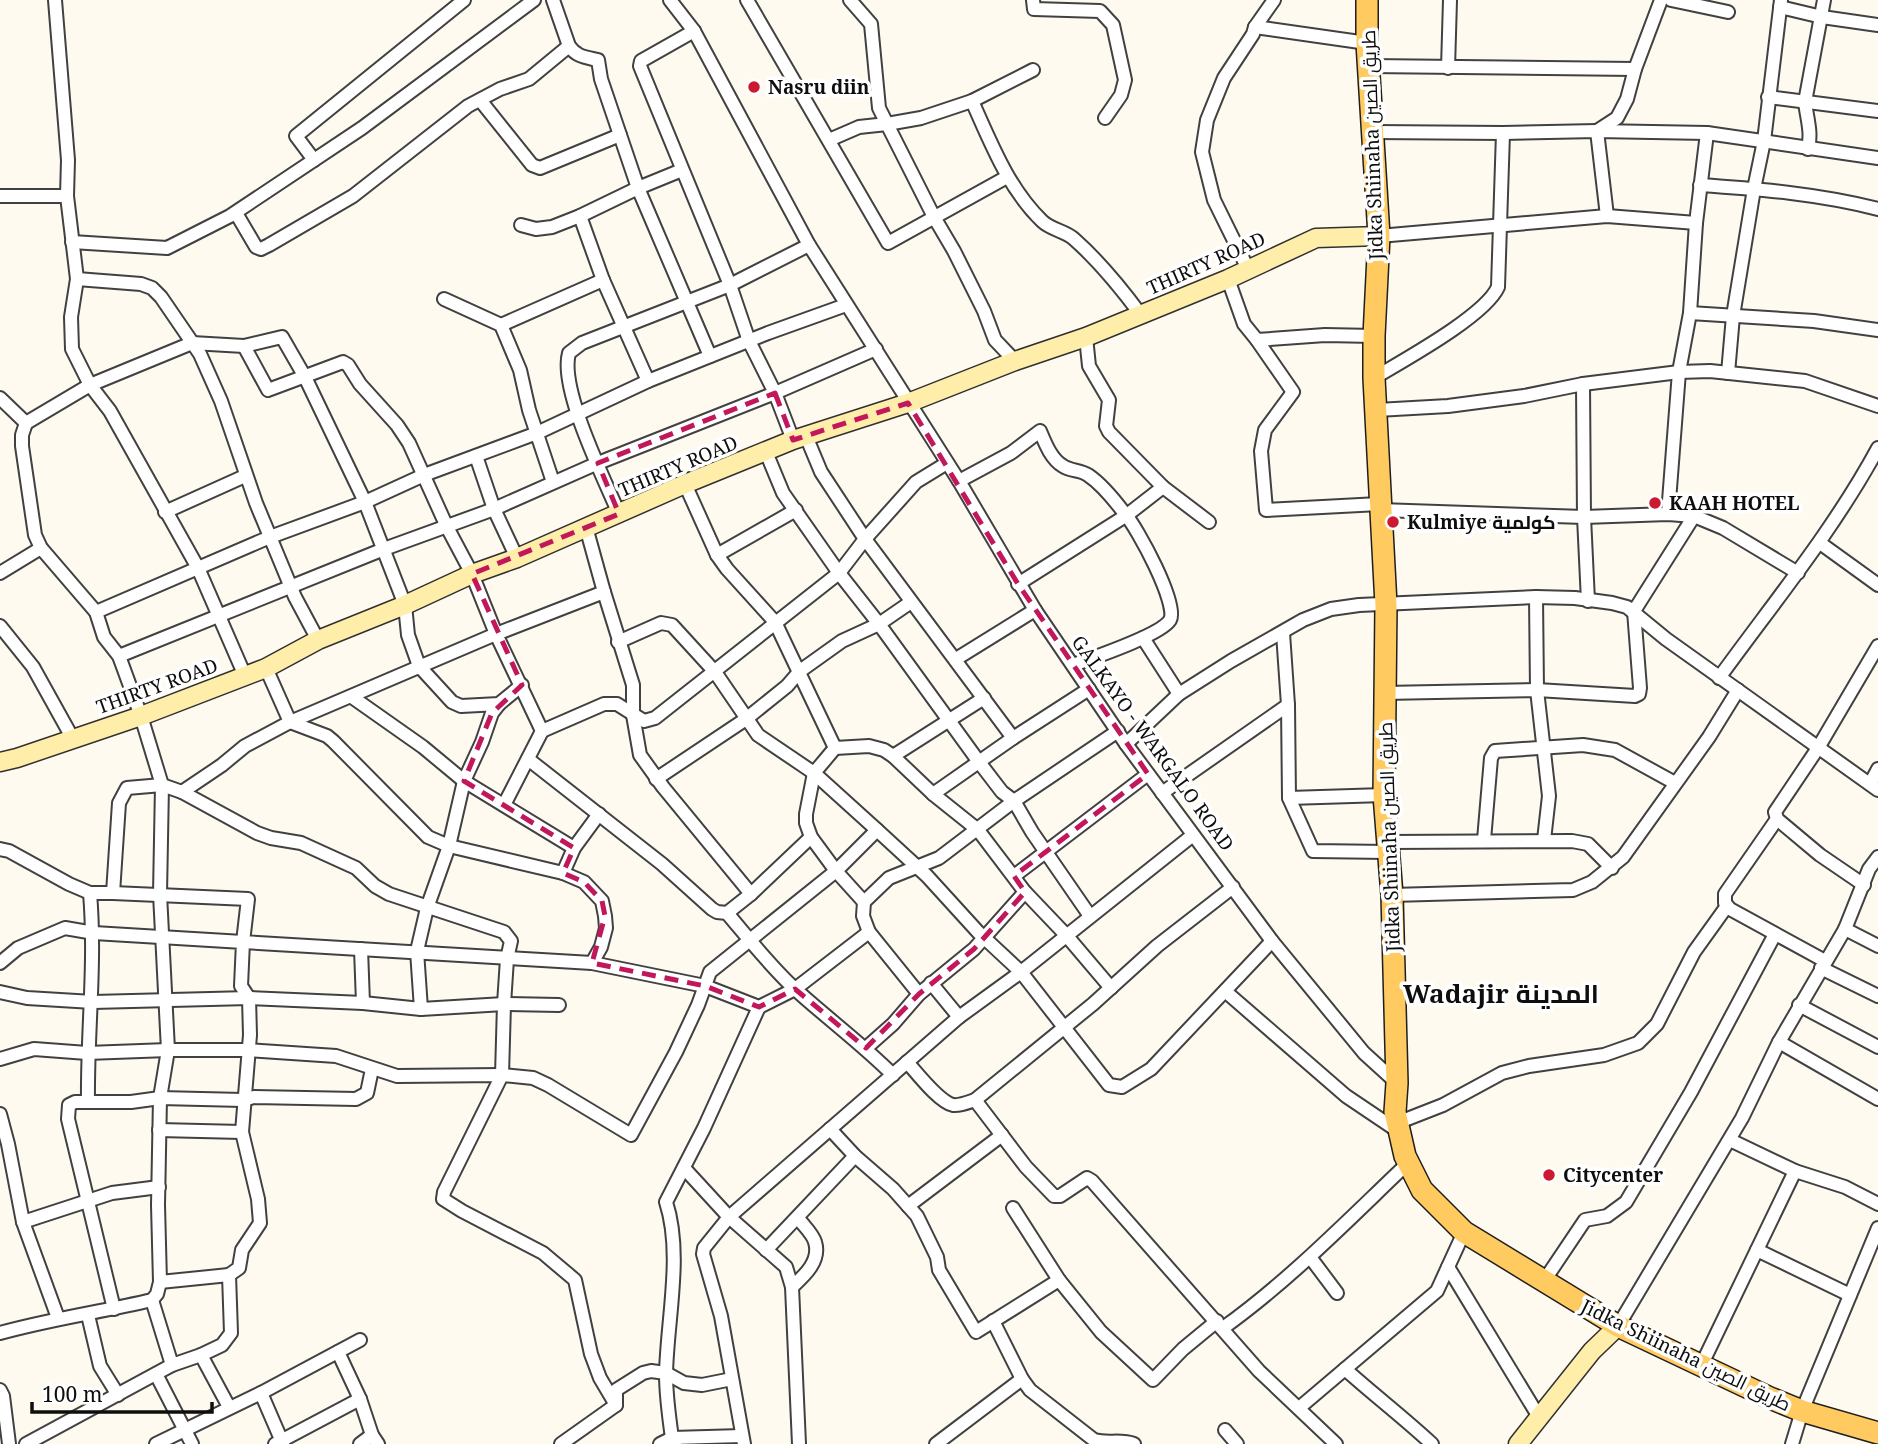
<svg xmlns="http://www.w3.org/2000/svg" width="1878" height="1444" viewBox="0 0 1878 1444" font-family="'Noto Serif',Cairo,serif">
  <rect width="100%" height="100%" fill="#fffaef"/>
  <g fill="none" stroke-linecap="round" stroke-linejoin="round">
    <defs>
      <g id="street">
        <path d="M 55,0 L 68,160 L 67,196 L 77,279 L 71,317 L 72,349 L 90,385 L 110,411 L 198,568 L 245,676"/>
        <path d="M 553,0 L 569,46 C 577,57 585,57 598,60 L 601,79 L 638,188 L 710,356"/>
        <path d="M 670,0 L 694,31 L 809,245 L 959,481 L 1035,610 L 1126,744 L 1272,941 L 1364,1053 L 1397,1083"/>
        <path d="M 747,0 L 888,243 L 1007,177"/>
        <path d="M 1033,0 L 1034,9 L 1100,11 L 1113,25 L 1125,80 L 1121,95 L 1105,118"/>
        <path d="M 1671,0 L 1728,12"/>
        <path d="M 1780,7 L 1822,17 L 1878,25"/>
        <path d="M 1255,27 L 1274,0"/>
        <path d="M 694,31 L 641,61 L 640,66 L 730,285 L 749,341 L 775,393 L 793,440"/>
        <path d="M 1370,66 L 1635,69"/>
        <path d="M 1448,68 L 1450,0"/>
        <path d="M 1768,97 L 1878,111"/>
        <path d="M 480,100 L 532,165 L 540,168 L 620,135"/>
        <path d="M 972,101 C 991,143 1008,188 1042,221 C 1051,230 1066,231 1074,239 C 1100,262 1121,288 1141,315"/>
        <path d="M 1373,132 L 1503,133 L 1597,131 L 1707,133 L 1878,158"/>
        <path d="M 829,140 L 859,127 L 887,124 L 879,108 L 871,24 L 850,0"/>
        <path d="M 1808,149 C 1812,132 1807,119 1805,102 L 1824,0"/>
        <path d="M 314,160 L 296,136 L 464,0"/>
        <path d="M 1700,185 C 1759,189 1820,194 1878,209"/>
        <path d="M 0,196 L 67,196"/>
        <path d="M 236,213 L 256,247 L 261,249 L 269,245 L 353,196 L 468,106 L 500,89 L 529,79 L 569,46"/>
        <path d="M 580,216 L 603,280 L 648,381"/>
        <path d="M 1607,216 L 1597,131 L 1617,118 L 1627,99 L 1635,69 L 1661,0"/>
        <path d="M 521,225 L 536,229 L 552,227 L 580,216 L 638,188 L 682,170"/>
        <path d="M 1379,236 L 1607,216 L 1696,223"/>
        <path d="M 72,242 L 167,248 L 230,216 L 362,128 L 534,0"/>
        <path d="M 1248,269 L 1214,200 L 1202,152 L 1207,120 L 1224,78 L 1253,34 L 1255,27 L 1367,43"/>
        <path d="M 77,279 L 141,284 L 152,288 L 161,297 L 200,354 L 221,401 L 256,503 L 295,597 L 318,640"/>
        <path d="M 1228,279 L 1244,324 L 1257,340 L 1325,335 L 1374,336"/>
        <path d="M 444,299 L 501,325 L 520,370 L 529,410 L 553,482"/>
        <path d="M 1690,313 L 1814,321 L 1878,330"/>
        <path d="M 501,325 L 603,280"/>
        <path d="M 1086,337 L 1089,366 L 1109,400 L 1106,426 L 1109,432 L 1163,487 L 1209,522"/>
        <path d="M 1257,340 L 1293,392 L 1265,430 L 1261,451 L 1266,510 L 1379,504"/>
        <path d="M 244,346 L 268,390 L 343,362 L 348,365 L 360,384 L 397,425 L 409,443 L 447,527 L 472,574 L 496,634 L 542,731 L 604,704 L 617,704 L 644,721 L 655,718 L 839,573 L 865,539 L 916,482 L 947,463"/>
        <path d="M 1015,361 L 995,340 L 984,311 L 954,251 L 934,217 L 887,124 L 921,118 L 972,101 L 1033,70"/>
        <path d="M 1728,373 L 1733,316 L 1754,189 L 1764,141 L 1781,0"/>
        <path d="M 1374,378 C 1404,360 1485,316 1498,287 L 1503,133"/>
        <path d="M 1583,384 L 1584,517 L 1588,601"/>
        <path d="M 0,398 L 26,423 L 22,435 L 22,446 L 35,535 L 41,548 L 96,612 L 104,637 L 119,656 L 141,716 L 162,785 L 160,894 L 168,1050 L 160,1098 L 158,1205 L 160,1282 L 157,1294 L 152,1300 C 101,1312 50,1319 0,1333"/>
        <path d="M 1377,410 L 1448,406 L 1524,396 L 1583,384 L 1679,372 L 1710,371 L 1805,381 L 1878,406"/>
        <path d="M 26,423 L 90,385 L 192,343 L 244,346 L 282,337 L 305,377 L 365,502 L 405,605 L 408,635 L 419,666 L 452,702 L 461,706 L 499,704 L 522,685"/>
        <path d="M 806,436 L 821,472 L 865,539 L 1013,738"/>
        <path d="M 766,452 L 783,493 L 839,573 L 879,624 L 979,762 L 1002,792 L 1014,801 L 1032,832 L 1090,916"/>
        <path d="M 476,456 L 494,509 L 517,558"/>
        <path d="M 959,481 L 1011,453 L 1040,431 C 1045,443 1051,459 1063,466 C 1070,471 1081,470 1088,475 C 1100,483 1116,502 1125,514 C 1137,527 1179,605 1170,620 C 1161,635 1092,658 1073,665"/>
        <path d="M 685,484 L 717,555 L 727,569 L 775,622 L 835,748 L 869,746 L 884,750 L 893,756 L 933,794 L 978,830 L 1025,892 L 1066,935 L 1111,988"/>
        <path d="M 1380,510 L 1584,517 L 1668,514 L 1694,516 L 1723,528 L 1798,573"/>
        <path d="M 165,512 L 245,476"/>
        <path d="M 619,514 C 604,478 559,389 569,353 L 582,343 L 730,285 L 809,245"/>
        <path d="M 1668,514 L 1679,372 L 1690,313 L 1696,223 L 1707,133"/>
        <path d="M 586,527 L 604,592 L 633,685 L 633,715 L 640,755 L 663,787 L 751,894"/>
        <path d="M 1820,543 L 1878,585"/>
        <path d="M 717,555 L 796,510"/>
        <path d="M 0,573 L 41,548"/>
        <path d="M 1018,584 L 1127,515 L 1163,487"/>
        <path d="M 1536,597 L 1537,690 L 1549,796 L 1544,840"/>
        <path d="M 96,612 L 270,537 L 365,502 L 424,475 L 537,433 L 648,381 L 768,333 L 846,305"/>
        <path d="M 0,626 L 33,667 L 73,739"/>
        <path d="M 1283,633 L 1288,705 L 1289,798 L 1384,795"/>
        <path d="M 1143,638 L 1179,694"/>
        <path d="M 618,642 L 661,623 L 672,625 L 715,672 L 758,735 L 814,773 L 877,830 L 927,876 L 978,932 L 1021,972 L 1109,1085 L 1122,1087 L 1151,1069 L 1272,941"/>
        <path d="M 119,656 L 384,549 L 494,509 L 598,463 L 775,393 L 876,349"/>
        <path d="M 956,659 L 1035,610"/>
        <path d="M 266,668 L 290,722 L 327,736 L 333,741 L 428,837 L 449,846 L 563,873 L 584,882 L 602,901 L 605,916 L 606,928 L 601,947 L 592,963"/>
        <path d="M 1719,678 C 1774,602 1833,531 1878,448"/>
        <path d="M 1384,693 L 1537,690 L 1635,696 L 1639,694 L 1640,688 L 1634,611 L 1694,516"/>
        <path d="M 352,697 L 423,747 L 464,781 L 574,848"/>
        <path d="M 1126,744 L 1179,694 L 1231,661 L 1303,620 L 1331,609 L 1359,605 L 1536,597 L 1575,598 L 1612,603 L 1627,607 L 1666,639 L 1878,790"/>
        <path d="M 835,748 L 814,773 L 806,814 L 806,823 L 811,837 L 836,871 L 864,902"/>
        <path d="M 893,756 L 984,698"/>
        <path d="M 528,759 L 662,864 L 712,909 L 717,912 L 727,913 C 749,939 770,966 795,989 C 828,1019 862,1044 893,1075"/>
        <path d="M 656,779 L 746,719 L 787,686 L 800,671 L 842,641 L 879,624 L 911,602"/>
        <path d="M 1870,784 L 1878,769"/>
        <path d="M 182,792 L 222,765 L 245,746 L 290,722 L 496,634 L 604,592"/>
        <path d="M 1162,793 L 1288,705"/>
        <path d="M 933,794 L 1013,738 L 1089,689"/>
        <path d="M 1289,798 L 1313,851 L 1388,852"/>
        <path d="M 504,805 L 542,731"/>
        <path d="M 1777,819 L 1820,855 L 1864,885"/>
        <path d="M 1484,840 L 1491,758 L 1495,751 L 1583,745 L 1615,750 L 1675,783"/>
        <path d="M 1388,842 L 1572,841 L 1588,844 L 1612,868"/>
        <path d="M 0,849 L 9,851 L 69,884 L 90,893"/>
        <path d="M 563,873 L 574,848 L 599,814"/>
        <path d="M 1014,876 L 1148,774"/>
        <path d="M 113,893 L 248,899 L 243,942 L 592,963 L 705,986 L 759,1007"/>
        <path d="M 1392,895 L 1573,890 L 1592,882 L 1623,857 L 1709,737 L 1738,690"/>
        <path d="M 727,913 L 751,894 L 811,837"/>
        <path d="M 1845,929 L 1878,946"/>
        <path d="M 361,949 L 363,1003"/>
        <path d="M 1825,961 L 1730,909 L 1725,903 L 1725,894 L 1777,819 L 1775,812 L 1818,748 L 1878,646"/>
        <path d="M 0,963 L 18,948 L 65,928 L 94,933 L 243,942 L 241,986 L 249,998 L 250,1035 L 242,1132 L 258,1199 L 260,1223 L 242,1250 L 239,1268 L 229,1275 L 231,1333 L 222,1345 L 201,1355 L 229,1407"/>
        <path d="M 1821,968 L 1878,996"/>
        <path d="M 931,983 L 959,1017"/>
        <path d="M 1225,991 L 1346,1096 L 1398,1131"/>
        <path d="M 0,992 L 27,998 L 93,1002 L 249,998 L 363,1003 L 421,1009 L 504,1004 L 559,1005"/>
        <path d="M 919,994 L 974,949 L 1025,892"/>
        <path d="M 1799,1005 L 1878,1047"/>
        <path d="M 421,1009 L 417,951 L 427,908 L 449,846 L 464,781 L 482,742 L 492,713 L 499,704"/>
        <path d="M 1779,1042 L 1878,1099"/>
        <path d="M 866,1048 L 893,1024 L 919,994 L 869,932 L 863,916 L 864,902 L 889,878 L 939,858 L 1014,801 L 1118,731"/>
        <path d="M 0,1059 L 34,1049 L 87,1053 L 168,1050 L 248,1050 L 336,1056 L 397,1076 L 502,1075 L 533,1078 L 548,1085 L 631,1135 L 676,1052 L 698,1005 L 710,972 L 836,871 L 877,830"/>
        <path d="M 907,1062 C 917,1073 939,1102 953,1105 C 960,1106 969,1102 975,1100 L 1093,1004 L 1157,946 L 1233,887"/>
        <path d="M 975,1100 L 1026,1167 L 1054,1196 L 1060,1196 L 1087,1178 L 1092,1181 L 1259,1371 L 1336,1444"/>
        <path d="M 88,1102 C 87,1032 96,964 90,893 L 113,893 L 119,803 L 127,788 L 162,785 L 182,792 L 257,833 L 271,838 L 301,843 L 356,868 L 375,886 L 389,894 L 504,932 L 511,941 L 507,959 L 504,1004 L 502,1075 L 444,1192 L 443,1199 L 462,1211 L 543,1253 L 575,1280 L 591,1354 L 600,1378 L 616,1405"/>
        <path d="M 0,1114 L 8,1144 L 23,1222 L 58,1318"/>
        <path d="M 1397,1123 L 1443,1105 L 1502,1073 L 1529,1066 L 1604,1055 L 1638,1043 L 1657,1024 L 1694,952 L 1727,906"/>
        <path d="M 830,1129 L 855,1156 L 893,1189 L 917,1216 L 937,1257 L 939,1270 L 976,1332 L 1059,1280"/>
        <path d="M 159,1130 L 242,1132"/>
        <path d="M 1730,1140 L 1795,1171 L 1845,1187 L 1878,1204"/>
        <path d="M 684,1168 L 729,1217 L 786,1267 L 792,1287"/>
        <path d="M 908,1206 L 1002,1135"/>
        <path d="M 1013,1208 L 1059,1280 L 1101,1332 L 1153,1380 L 1183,1349 L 1217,1321"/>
        <path d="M 798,1218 C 803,1225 813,1234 815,1242 C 821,1261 804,1276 792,1287 L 799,1444"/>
        <path d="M 23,1222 L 112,1193 L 159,1187"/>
        <path d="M 766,1250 L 855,1156"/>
        <path d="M 1757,1250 L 1850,1295"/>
        <path d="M 1310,1257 L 1337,1293"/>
        <path d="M 1448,1267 L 1539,1417"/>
        <path d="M 1544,1281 L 1585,1220 L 1607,1216 L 1626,1202 L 1691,1092 L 1775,934"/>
        <path d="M 160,1282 L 229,1275"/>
        <path d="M 152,1300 L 172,1365"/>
        <path d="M 114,1309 L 68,1119 L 69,1105 L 75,1102 L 131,1102 L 160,1098 L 243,1100 L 254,1097 L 356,1099 L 367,1093 L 372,1069"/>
        <path d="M 88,1315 L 100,1366 L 118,1395"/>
        <path d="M 993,1321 L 1022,1379 L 1030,1390 L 1094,1440 C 1107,1444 1121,1439 1134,1444"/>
        <path d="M 1618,1326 L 1742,1118 L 1779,1042 L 1845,929 L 1869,869 L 1878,857"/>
        <path d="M 1223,1328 C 1290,1280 1348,1220 1408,1163"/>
        <path d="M 338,1352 L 360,1399 L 372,1435 L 378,1444"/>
        <path d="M 1701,1366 L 1795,1171"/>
        <path d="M 1345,1369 C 1374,1395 1404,1418 1432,1444"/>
        <path d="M 156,1374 L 192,1444"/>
        <path d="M 0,1390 L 3,1396 L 9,1444"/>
        <path d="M 261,1393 L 283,1444"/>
        <path d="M 1299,1408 L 1437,1291 L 1464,1232"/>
        <path d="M 1225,1430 L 1237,1444"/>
        <path d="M 26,1444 L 172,1365 L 201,1355"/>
        <path d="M 156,1444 L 261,1393 L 360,1340"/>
        <path d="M 275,1444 L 360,1399"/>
        <path d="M 360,1444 L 372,1435"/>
        <path d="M 561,1444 L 616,1405 L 616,1390 L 643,1373 L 651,1371 L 666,1373 L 684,1383 L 702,1385 L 732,1379"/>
        <path d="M 660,1444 L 672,1438 L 742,1436"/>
        <path d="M 675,1444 L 672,1438 C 669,1417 666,1396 666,1374 C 667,1320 683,1254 666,1202 L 704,1128 L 759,1007 L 795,989 L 869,932"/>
        <path d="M 744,1444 L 721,1316 L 703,1254 L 704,1248 L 729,1217 L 959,1017 L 1021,972 L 1193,835"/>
        <path d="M 936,1444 L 1022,1379"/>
        <path d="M 1792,1444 L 1802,1411 L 1878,1228"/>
      </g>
      <g id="secondary">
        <path d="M 0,762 L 17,758 L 141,716 L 266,668 L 318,640 L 405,605 L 472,574 L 517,558 L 685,484 L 793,440 L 908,403 L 1015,361 L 1086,337 L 1228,279 L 1316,238 L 1379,236"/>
        <path d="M 1518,1444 L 1592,1351 L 1618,1326"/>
      </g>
      <path id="primary" d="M 1367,0 L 1367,43 L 1379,236 L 1374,336 L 1374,378 L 1386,605 L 1384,795 L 1392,895 L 1397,1083 L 1395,1112 L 1405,1156 L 1422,1190 L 1464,1232 L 1618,1326 L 1770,1398 L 1802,1411 L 1878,1433"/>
    </defs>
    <use href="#street" stroke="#414141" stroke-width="16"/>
    <use href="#secondary" stroke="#303030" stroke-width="21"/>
    <use href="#primary" stroke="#1f1f1f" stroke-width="24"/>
    <use href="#street" stroke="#fff" stroke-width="12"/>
    <use href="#secondary" stroke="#fea" stroke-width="18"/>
    <use href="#primary" stroke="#ffca5f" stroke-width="21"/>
  </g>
  <path fill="none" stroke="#c2185b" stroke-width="5" stroke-dasharray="14 9" stroke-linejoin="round" d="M 775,393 L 793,440 L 908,403 L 1018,584 L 1148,774 L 1014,876 L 1025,892 L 974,949 L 919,994 L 866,1048 L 795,989 L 759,1007 L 705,986 L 592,963 L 605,916 L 602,901 L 584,882 L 563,873 L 574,848 L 464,781 L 492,713 L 522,685 L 472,574 L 619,514 L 598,463 Z"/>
  <g fill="#cb1931" stroke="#fff" stroke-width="2.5">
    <circle cx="754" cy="87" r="7"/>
    <circle cx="1655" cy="503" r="7"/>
    <circle cx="1393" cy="522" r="7"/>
    <circle cx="1549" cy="1175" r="7"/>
  </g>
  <g text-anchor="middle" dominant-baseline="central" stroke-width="7" stroke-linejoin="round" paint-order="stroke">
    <g font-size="19" font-weight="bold" fill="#0e0e0e" stroke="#fff" text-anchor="start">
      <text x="768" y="87">Nasru diin</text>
      <text x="1669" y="503">KAAH HOTEL</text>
      <text x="1407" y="522">Kulmiye كولمية</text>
      <text x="1563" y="1175">Citycenter</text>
    </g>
    <g font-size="19" fill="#0e0e0e" stroke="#fff">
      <text transform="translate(1372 145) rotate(-92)">Jidka Shiinaha طريق الصين</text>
      <text transform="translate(1206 263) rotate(-24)">THIRTY ROAD</text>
      <text transform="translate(678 466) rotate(-23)">THIRTY ROAD</text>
      <text transform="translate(157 686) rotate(-20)">THIRTY ROAD</text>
      <text transform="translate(1153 743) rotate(54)">GALKAYO - WARGALO ROAD</text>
      <text transform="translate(1389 837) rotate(-92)">Jidka Shiinaha طريق الصين</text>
      <text transform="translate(1686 1355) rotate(26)">Jidka Shiinaha طريق الصين</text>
    </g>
    <g font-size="26" font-weight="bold" fill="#0e0e0e" stroke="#fff">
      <text x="1501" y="993">Wadajir المدينة</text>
    </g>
  </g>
  <path d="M32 1402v10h180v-10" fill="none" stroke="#0e0e0e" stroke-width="3.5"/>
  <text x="42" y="1402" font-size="21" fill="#0e0e0e" stroke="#ffffff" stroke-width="5" paint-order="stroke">100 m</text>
</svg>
